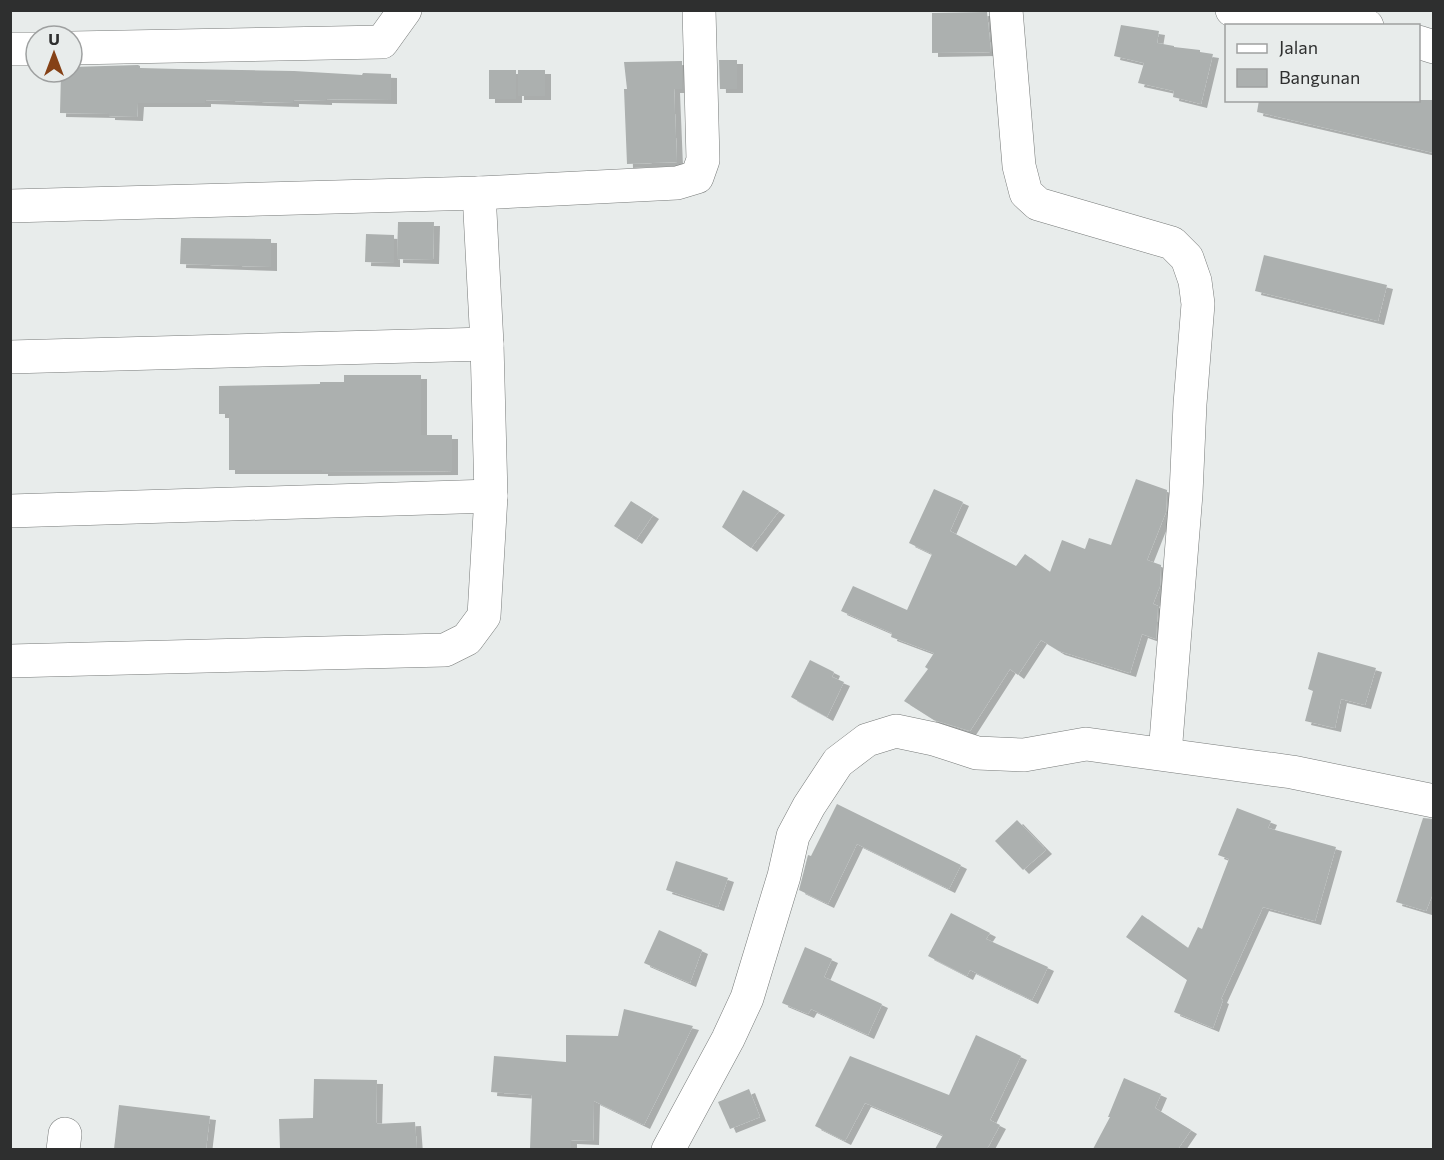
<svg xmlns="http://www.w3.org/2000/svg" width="1444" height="1160" viewBox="0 0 1444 1160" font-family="Commissioner,sans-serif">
  <defs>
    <filter id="shadow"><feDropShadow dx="6" dy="4" stdDeviation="0" flood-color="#0004"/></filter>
  </defs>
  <rect width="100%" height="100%" fill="#e8eceb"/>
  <g fill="#acb0af" filter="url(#shadow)">
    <path d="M 987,12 L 991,52 L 932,53 L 932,13 Z"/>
    <path d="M 1121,25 L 1159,31 L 1157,43 L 1174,46 L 1174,47 L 1200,50 L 1200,52 L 1213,54 L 1201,104 L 1173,97 L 1174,91 L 1138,83 L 1144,63 L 1114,56 Z"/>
    <path d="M 719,60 L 737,60 L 737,89 L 720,89 Z"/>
    <path d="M 682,61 L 682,89 L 674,89 L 677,162 L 627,164 L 624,89 L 627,89 L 624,62 Z"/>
    <path d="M 138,65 L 140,66 L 140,68 L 179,69 L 294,71 L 362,75 L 363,73 L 391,74 L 391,100 L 326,99 L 326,101 L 293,100 L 293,103 L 205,100 L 205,103 L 138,103 L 137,117 L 109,116 L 109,114 L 60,113 L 61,72 L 72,72 L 72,67 Z"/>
    <rect x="489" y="70" width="27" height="29"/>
    <rect x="518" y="70" width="27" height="26"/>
    <path d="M 1259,100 L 1434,100 L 1434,153 L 1257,112 Z"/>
    <path d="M 398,222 L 434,222 L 433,260 L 397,259 Z"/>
    <path d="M 366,234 L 394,235 L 394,263 L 365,262 Z"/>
    <path d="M 181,238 L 271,239 L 271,267 L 180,264 Z"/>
    <path d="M 1264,255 L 1387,285 L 1378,321 L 1255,291 Z"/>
    <path d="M 344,375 L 421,375 L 421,435 L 452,435 L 452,471 L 322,472 L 322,470 L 229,470 L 229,414 L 219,414 L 219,386 L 320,384 L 320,382 L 344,382 Z"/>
    <path d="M 1136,479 L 1167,490 L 1166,512 L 1147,560 L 1161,565 L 1160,586 L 1153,604 L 1158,606 L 1156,639 L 1142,634 L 1130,673 L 1059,651 L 1041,640 L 1018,675 L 1010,669 L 970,731 L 934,720 L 904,701 L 928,669 L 925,667 L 934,653 L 891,637 L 892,633 L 841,611 L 853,586 L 907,610 L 932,554 L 909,543 L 934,489 L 963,502 L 950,531 L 1016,566 L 1025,554 L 1050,572 L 1062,540 L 1085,549 L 1089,538 L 1111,545 Z"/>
    <path d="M 743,490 L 779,511 L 751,548 L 722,527 Z"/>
    <path d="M 631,501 L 653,515 L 636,540 L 614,526 Z"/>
    <path d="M 1318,652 L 1376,668 L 1365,705 L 1341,699 L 1335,728 L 1305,721 L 1313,691 L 1308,689 Z"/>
    <path d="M 810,660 L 834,672 L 832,677 L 844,682 L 827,717 L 791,697 Z"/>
    <path d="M 837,804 L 961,865 L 949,889 L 857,844 L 828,904 L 799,890 L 808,855 L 811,856 Z"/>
    <path d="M 1237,808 L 1271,821 L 1268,828 L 1336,847 L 1315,921 L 1263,907 L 1221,999 L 1223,1000 L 1213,1028 L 1174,1012 L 1187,980 L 1126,937 L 1142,915 L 1188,948 L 1198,927 L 1202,929 L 1229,859 L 1218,855 Z"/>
    <path d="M 1423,818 L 1434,819 L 1434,891 L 1426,911 L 1396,902 Z"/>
    <path d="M 1017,820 L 1046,850 L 1023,870 L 995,841 Z"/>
    <path d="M 676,861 L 728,878 L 718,907 L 666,890 Z"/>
    <path d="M 951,913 L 990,933 L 986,939 L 1048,967 L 1032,1000 L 970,970 L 967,976 L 928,956 Z"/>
    <path d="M 659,930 L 702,950 L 690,983 L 644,963 Z"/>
    <path d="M 805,947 L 832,959 L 824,977 L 882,1004 L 868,1035 L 811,1009 L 808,1014 L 782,1003 Z"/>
    <path d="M 624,1009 L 693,1026 L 644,1125 L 594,1101 L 593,1141 L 571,1140 L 571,1149 L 530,1149 L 532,1095 L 491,1092 L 494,1056 L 566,1062 L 566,1035 L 618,1036 Z"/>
    <path d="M 976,1035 L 1021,1056 L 990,1120 L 1000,1125 L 987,1149 L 935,1149 L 943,1135 L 865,1103 L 845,1141 L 815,1126 L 850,1056 L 949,1095 Z"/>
    <path d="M 1124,1078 L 1161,1094 L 1155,1108 L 1191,1130 L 1178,1149 L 1093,1149 L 1110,1117 L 1108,1117 Z"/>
    <path d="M 314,1079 L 377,1080 L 376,1124 L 415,1122 L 417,1149 L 280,1149 L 279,1119 L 313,1118 Z"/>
    <path d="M 749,1089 L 760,1117 L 730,1129 L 718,1102 Z"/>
    <path d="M 119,1105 L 210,1116 L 206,1149 L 114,1149 Z"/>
  </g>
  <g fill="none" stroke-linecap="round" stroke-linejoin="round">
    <defs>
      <g id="street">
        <path d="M 1006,10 L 1019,166 L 1026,193 L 1038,204 L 1172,243 L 1187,258 L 1195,281 L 1198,304 L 1190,404 L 1186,494 L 1165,754"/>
        <path d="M 1232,10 L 1367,26"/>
        <path d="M 1418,42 L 1434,47"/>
        <path d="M 72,48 L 382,42 L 405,10"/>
        <path d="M 10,49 L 36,49"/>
        <path d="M 10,206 L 479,193"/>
        <path d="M 10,357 L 487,344"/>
        <path d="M 10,511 L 491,496"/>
        <path d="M 10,661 L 445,650 L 467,639 L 484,616 L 491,496 L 487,344 L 479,193 L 677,183 L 697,177 L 703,160 L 699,10"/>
        <path d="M 63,1150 L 65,1134"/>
        <path d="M 668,1150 L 728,1039 L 747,998 L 784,876 L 793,836 L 809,806 L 838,762 L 867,740 L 896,731 L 934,739 L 977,753 L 1024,755 L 1086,744 L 1292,772 L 1434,801"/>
      </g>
    </defs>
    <use href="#street" stroke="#777a79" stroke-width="34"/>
    <use href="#street" stroke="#fff" stroke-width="33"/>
  </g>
  <rect width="1444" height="1160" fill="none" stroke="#2e2f2f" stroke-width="24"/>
  <rect x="1225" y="24" width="195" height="78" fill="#e8eceb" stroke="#9ea0a0" stroke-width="1.5"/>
  <rect x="1237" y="44" width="30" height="9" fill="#ffffff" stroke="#9ea0a0" stroke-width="1.5"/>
  <text x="1279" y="54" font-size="18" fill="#2e2f2f">Jalan</text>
  <rect x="1237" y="69" width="30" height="18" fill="#acb0af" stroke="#9ea0a0" stroke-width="1.5"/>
  <text x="1279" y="84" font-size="18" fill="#2e2f2f">Bangunan</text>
  <g transform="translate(54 54)"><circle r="28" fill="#e8eceb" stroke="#9ea0a0" stroke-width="1.5"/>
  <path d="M0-4.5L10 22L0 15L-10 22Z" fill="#854116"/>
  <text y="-9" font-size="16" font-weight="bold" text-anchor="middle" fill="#2e2f2f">U</text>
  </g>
</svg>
